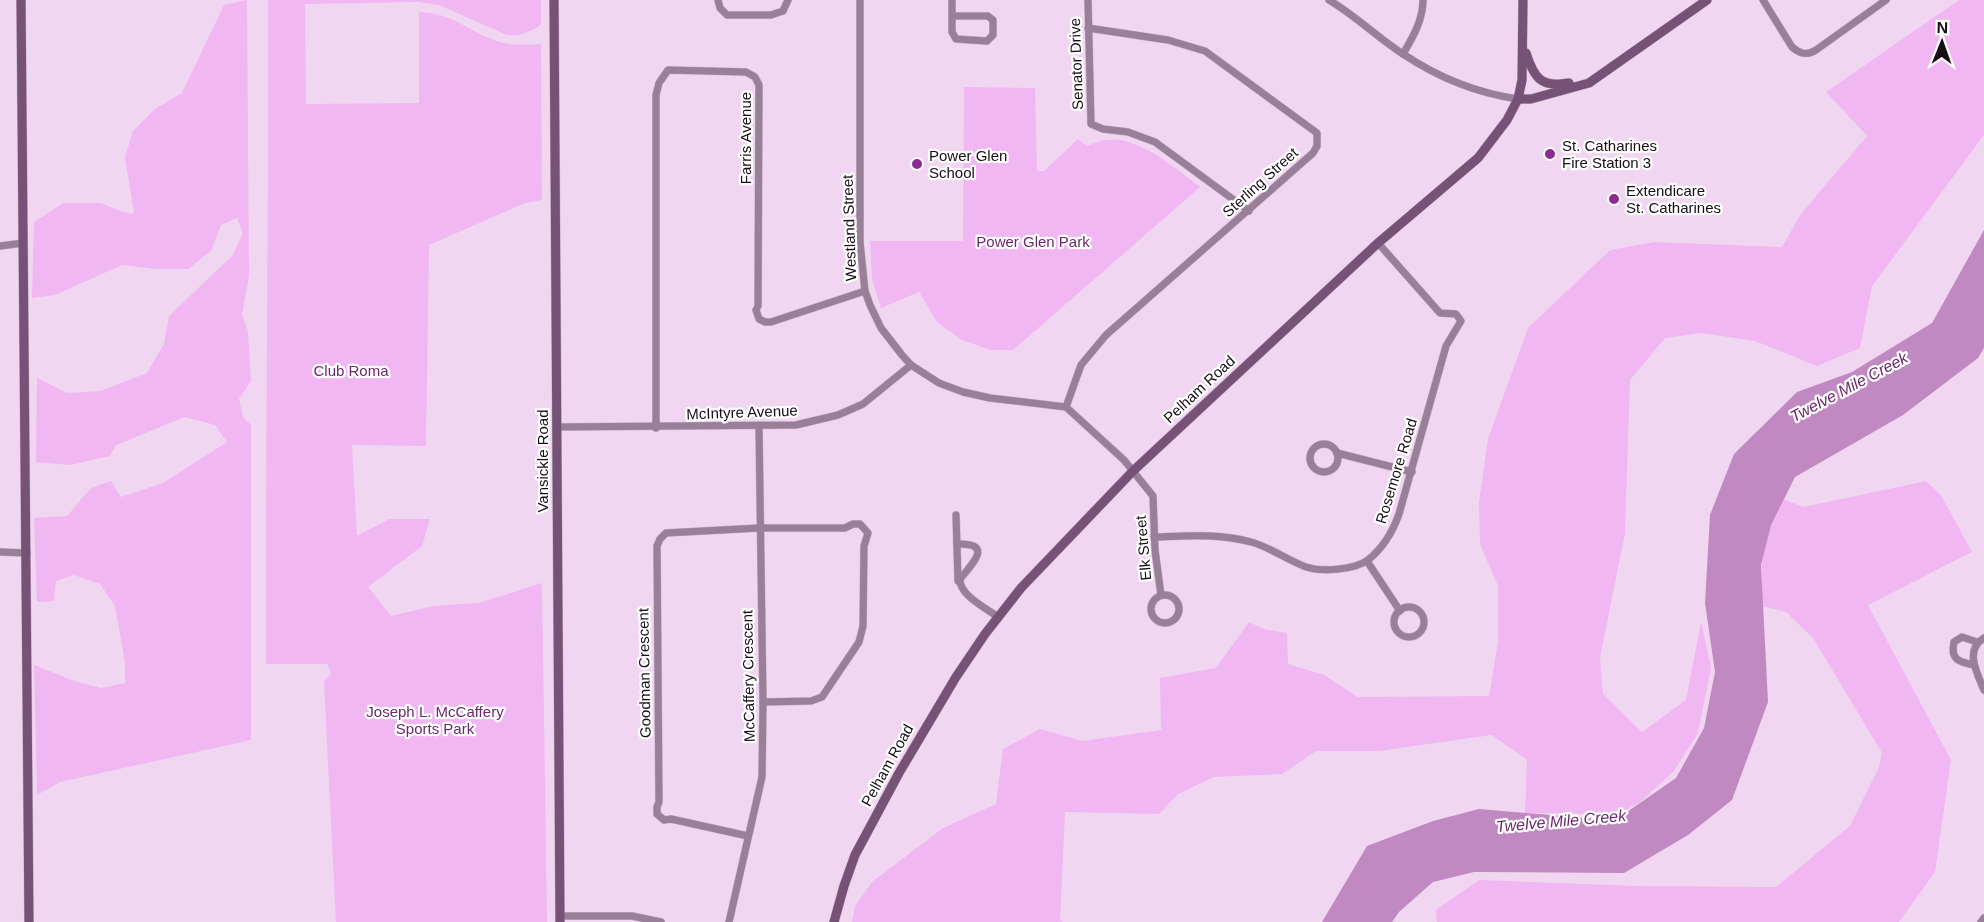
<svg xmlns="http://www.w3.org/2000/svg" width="1984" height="922" viewBox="0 0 1984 922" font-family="Helvetica,sans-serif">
  <rect width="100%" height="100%" fill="#f1d6f1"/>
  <g fill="#f1b7f2">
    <path d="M 247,0 L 249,276 L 242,314 L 248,332 L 251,381 L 239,399 L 243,417 L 251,425 L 251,740 L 60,782 L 37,795 L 34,665 L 74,681 L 101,688 L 125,683 L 125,663 L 115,606 L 100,584 L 74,575 L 56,581 L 54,601 L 37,602 L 34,518 L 67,516 L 91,488 L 111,481 L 121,497 L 163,483 L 227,442 L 215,425 L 185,417 L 116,445 L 110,456 L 70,465 L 36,462 L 37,378 L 67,393 L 100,391 L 147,373 L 164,344 L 169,316 L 233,255 L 243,233 L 237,218 L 221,225 L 211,251 L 188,269 L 157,269 L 122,265 L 55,295 L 32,298 L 34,222 L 63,203 L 101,203 L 120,211 L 134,214 L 125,157 L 133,131 L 155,109 L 182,93 L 224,5 Z"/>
    <path d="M 268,0 L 541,0 L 541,24 L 535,29 L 520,35 L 507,35 L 439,5 L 418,2 L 305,4 L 306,104 L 419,103 L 419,12 C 456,15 463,28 494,40 C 508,46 526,45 541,44 L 542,200 L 525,203 L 429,245 L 426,446 L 352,445 L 357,536 L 389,519 L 430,519 L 422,546 L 368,587 L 391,616 L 433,606 L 479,603 L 542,583 L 547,922 L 336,922 L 324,682 L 331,673 L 327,664 L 266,664 C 265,443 269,222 268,0 Z"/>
    <path d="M 1959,0 L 1984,0 L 1984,135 L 1872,286 L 1860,348 L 1817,366 L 1755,341 L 1702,333 L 1665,338 L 1630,380 L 1625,533 L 1600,658 L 1603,694 L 1642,732 L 1686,700 L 1701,622 L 1711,668 L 1698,733 L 1674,771 L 1640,802 L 1624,811 L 1598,814 L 1525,813 L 1527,760 L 1492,735 L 1379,751 L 1316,751 L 1282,774 L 1214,777 L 1178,794 L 1159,814 L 1065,812 L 1060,920 L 1064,922 L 852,922 L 855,906 L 872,882 L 943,828 L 996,804 L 1003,749 L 1040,729 L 1082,741 L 1161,730 L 1160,678 L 1216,668 L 1249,622 L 1264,629 L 1287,633 L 1288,664 L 1324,675 L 1358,697 L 1489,696 L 1498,642 L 1498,586 L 1480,544 L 1479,502 L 1488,439 L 1528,328 L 1610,250 L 1654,242 L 1782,247 L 1801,214 L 1867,136 L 1826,92 Z"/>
    <path d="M 964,87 L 1035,88 L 1037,171 L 1044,171 L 1078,139 L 1087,146 C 1093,144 1099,141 1105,140 C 1138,135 1175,168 1200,187 L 1013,350 L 990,350 L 960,339 L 937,322 L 919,292 L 881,308 L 872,279 L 870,241 L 963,241 Z"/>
    <path d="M 1926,481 L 1941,495 L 1972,552 L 1868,605 L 1951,760 L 1935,872 L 1899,922 L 1437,922 L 1436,910 L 1479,880 L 1638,886 L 1776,887 L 1850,826 L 1879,767 L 1882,753 L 1813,638 L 1786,612 L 1762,606 L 1762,529 L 1773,495 L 1804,507 Z"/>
  </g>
  <path fill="#c189c2" d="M 1984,230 L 1984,348 L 1978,358 L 1903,415 L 1795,477 L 1771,525 L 1761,565 L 1768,702 L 1732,800 L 1688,835 L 1624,873 L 1474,872 L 1433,882 L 1399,912 L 1392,922 L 1322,922 L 1367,846 L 1433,821 L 1479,809 L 1596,819 L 1627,812 L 1676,778 L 1704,728 L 1715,672 L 1705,603 L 1710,515 L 1734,454 L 1797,392 L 1852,372 L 1932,323 Z"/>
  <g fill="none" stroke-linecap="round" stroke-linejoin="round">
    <defs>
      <g id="street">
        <path d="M 718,0 L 720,8 L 727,15 L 771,15 L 783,11 L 788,0"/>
        <path d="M 860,0 L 860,242 L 865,291 L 870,305 L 881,328 L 902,355 L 911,365 L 939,383 L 963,392 L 990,398 L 1066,407 L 1124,460 L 1153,496 L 1155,550 L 1161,595"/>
        <path d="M 952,0 L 952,32 L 956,39 L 987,41 L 993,35 L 993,20 L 988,16 L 952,16"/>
        <path d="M 1088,0 L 1091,124 L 1103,129 L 1128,132 L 1155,142 L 1249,211"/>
        <path d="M 1329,0 C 1356,16 1378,38 1403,54 C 1439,78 1476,93 1518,99"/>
        <path d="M 1763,0 L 1792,47 C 1800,54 1807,56 1816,50 L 1886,0"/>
        <path d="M 1403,54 C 1413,37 1423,20 1423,0"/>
        <path d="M 0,246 L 23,243"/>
        <path d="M 1066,407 L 1081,365 L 1106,335 L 1313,153 L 1317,146 L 1317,133 L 1205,51 L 1168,40 L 1088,28"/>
        <path d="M 557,427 L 796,425 L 838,415 L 863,404 L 911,365"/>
        <path d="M 656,428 L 656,95 L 659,83 L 668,70 L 746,72 L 755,77 L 759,85 L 758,306 L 756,310 L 759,319 L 765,322 L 771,322 L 865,291"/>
        <circle cx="1324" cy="458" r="14"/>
        <path d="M 1337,453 L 1412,472"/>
        <path d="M 956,515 L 958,581"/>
        <path d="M 1154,537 C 1187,536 1219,533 1251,542 C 1270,547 1287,560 1306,567 C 1322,572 1354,570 1368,560 C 1383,548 1393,531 1399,514 L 1446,346 L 1461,321 L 1456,314 L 1440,313 L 1378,243"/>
        <path d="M 957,544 C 994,543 973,563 960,579 C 959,595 986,608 998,617"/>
        <path d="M 0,552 L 27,553"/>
        <path d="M 1367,561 L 1400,611"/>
        <circle cx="1165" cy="609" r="14"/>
        <circle cx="1409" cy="622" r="15"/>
        <path d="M 1984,638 C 1964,650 1977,673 1984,690"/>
        <path d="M 1974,665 C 1959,662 1950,660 1954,642 L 1962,637 L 1977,642"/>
        <path d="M 748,836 L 671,819 L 664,820 L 657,814 L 657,807 L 659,802 L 657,546 L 660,539 L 666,533 L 759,528 L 845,528 L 853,524 L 860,524 L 868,533 L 864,546 L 863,626 L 859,642 L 822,697 L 811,701 L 763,702"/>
        <path d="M 560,916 L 632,916 L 661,922"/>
        <path d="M 729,922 L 762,777 L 763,702 L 759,427"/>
        <path d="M 1981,922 L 1984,918"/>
      </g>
      <g id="secondary">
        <path d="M 21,0 L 29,922"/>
        <path d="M 554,0 L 560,922"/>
        <path d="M 1526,53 C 1534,78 1541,88 1569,83"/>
        <path d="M 1518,99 L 1531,99 L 1589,83 L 1707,0"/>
        <path d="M 834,922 L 844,886 L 855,855 L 899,773 L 956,677 L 985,634 L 1021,588 L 1133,471 L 1378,243 L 1478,158 L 1507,120 L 1518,99 L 1522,80 L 1523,0"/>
      </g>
    </defs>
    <use href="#street" stroke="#cab2ca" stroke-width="8"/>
    <use href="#secondary" stroke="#cab2ca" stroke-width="10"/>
    <use href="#street" stroke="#988099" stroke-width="7"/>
    <use href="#secondary" stroke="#755276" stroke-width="9"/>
  </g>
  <g fill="#8c2a91" stroke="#fff" stroke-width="2">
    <circle cx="1550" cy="154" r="6"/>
    <circle cx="917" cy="164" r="6"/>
    <circle cx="1614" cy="199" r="6"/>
  </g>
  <g text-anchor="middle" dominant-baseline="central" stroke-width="4.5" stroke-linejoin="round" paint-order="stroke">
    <g font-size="15" fill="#170e17" stroke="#fff">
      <text transform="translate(1076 64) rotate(-92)">Senator Drive</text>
      <text transform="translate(745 138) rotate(-90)">Farris Avenue</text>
      <text transform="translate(1260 182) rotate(-42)">Sterling Street</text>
      <text transform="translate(849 228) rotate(-92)">Westland Street</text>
      <text transform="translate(1199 389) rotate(-43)">Pelham Road</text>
      <text transform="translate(742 412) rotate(-2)">McIntyre Avenue</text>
      <text transform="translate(542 461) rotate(-90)">Vansickle Road</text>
      <text transform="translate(1396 471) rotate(-73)">Rosemore Road</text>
      <text transform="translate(1143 548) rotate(-95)">Elk Street</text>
      <text transform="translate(644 673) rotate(-91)">Goodman Crescent</text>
      <text transform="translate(748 676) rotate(-91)">McCaffery Crescent</text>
      <text transform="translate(887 765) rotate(-61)">Pelham Road</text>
    </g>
    <g font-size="15" fill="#170e17" stroke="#fff" text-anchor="start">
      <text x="1562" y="145">St. Catharines<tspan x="1562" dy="17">Fire Station 3</tspan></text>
      <text x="929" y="155">Power Glen<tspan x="929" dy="17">School</tspan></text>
      <text x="1626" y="190">Extendicare<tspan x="1626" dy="17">St. Catharines</tspan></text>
    </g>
    <g font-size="15" fill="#6b286e" stroke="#fff">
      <text x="1033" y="241">Power Glen Park</text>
      <text x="351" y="370">Club Roma</text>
      <text x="435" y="711">Joseph L. McCaffery<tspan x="435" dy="17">Sports Park</tspan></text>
    </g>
    <g font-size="16" font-style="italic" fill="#6a276e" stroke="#fff">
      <text transform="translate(1849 387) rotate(-28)">Twelve Mile Creek</text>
      <text transform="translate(1561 821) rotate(-5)">Twelve Mile Creek</text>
    </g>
  </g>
  <g transform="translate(1942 42) rotate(1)" stroke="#ffffff" stroke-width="4.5" paint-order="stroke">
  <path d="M0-4.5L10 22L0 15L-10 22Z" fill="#170e17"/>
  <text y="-9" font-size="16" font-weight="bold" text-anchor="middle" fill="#170e17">N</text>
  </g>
</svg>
